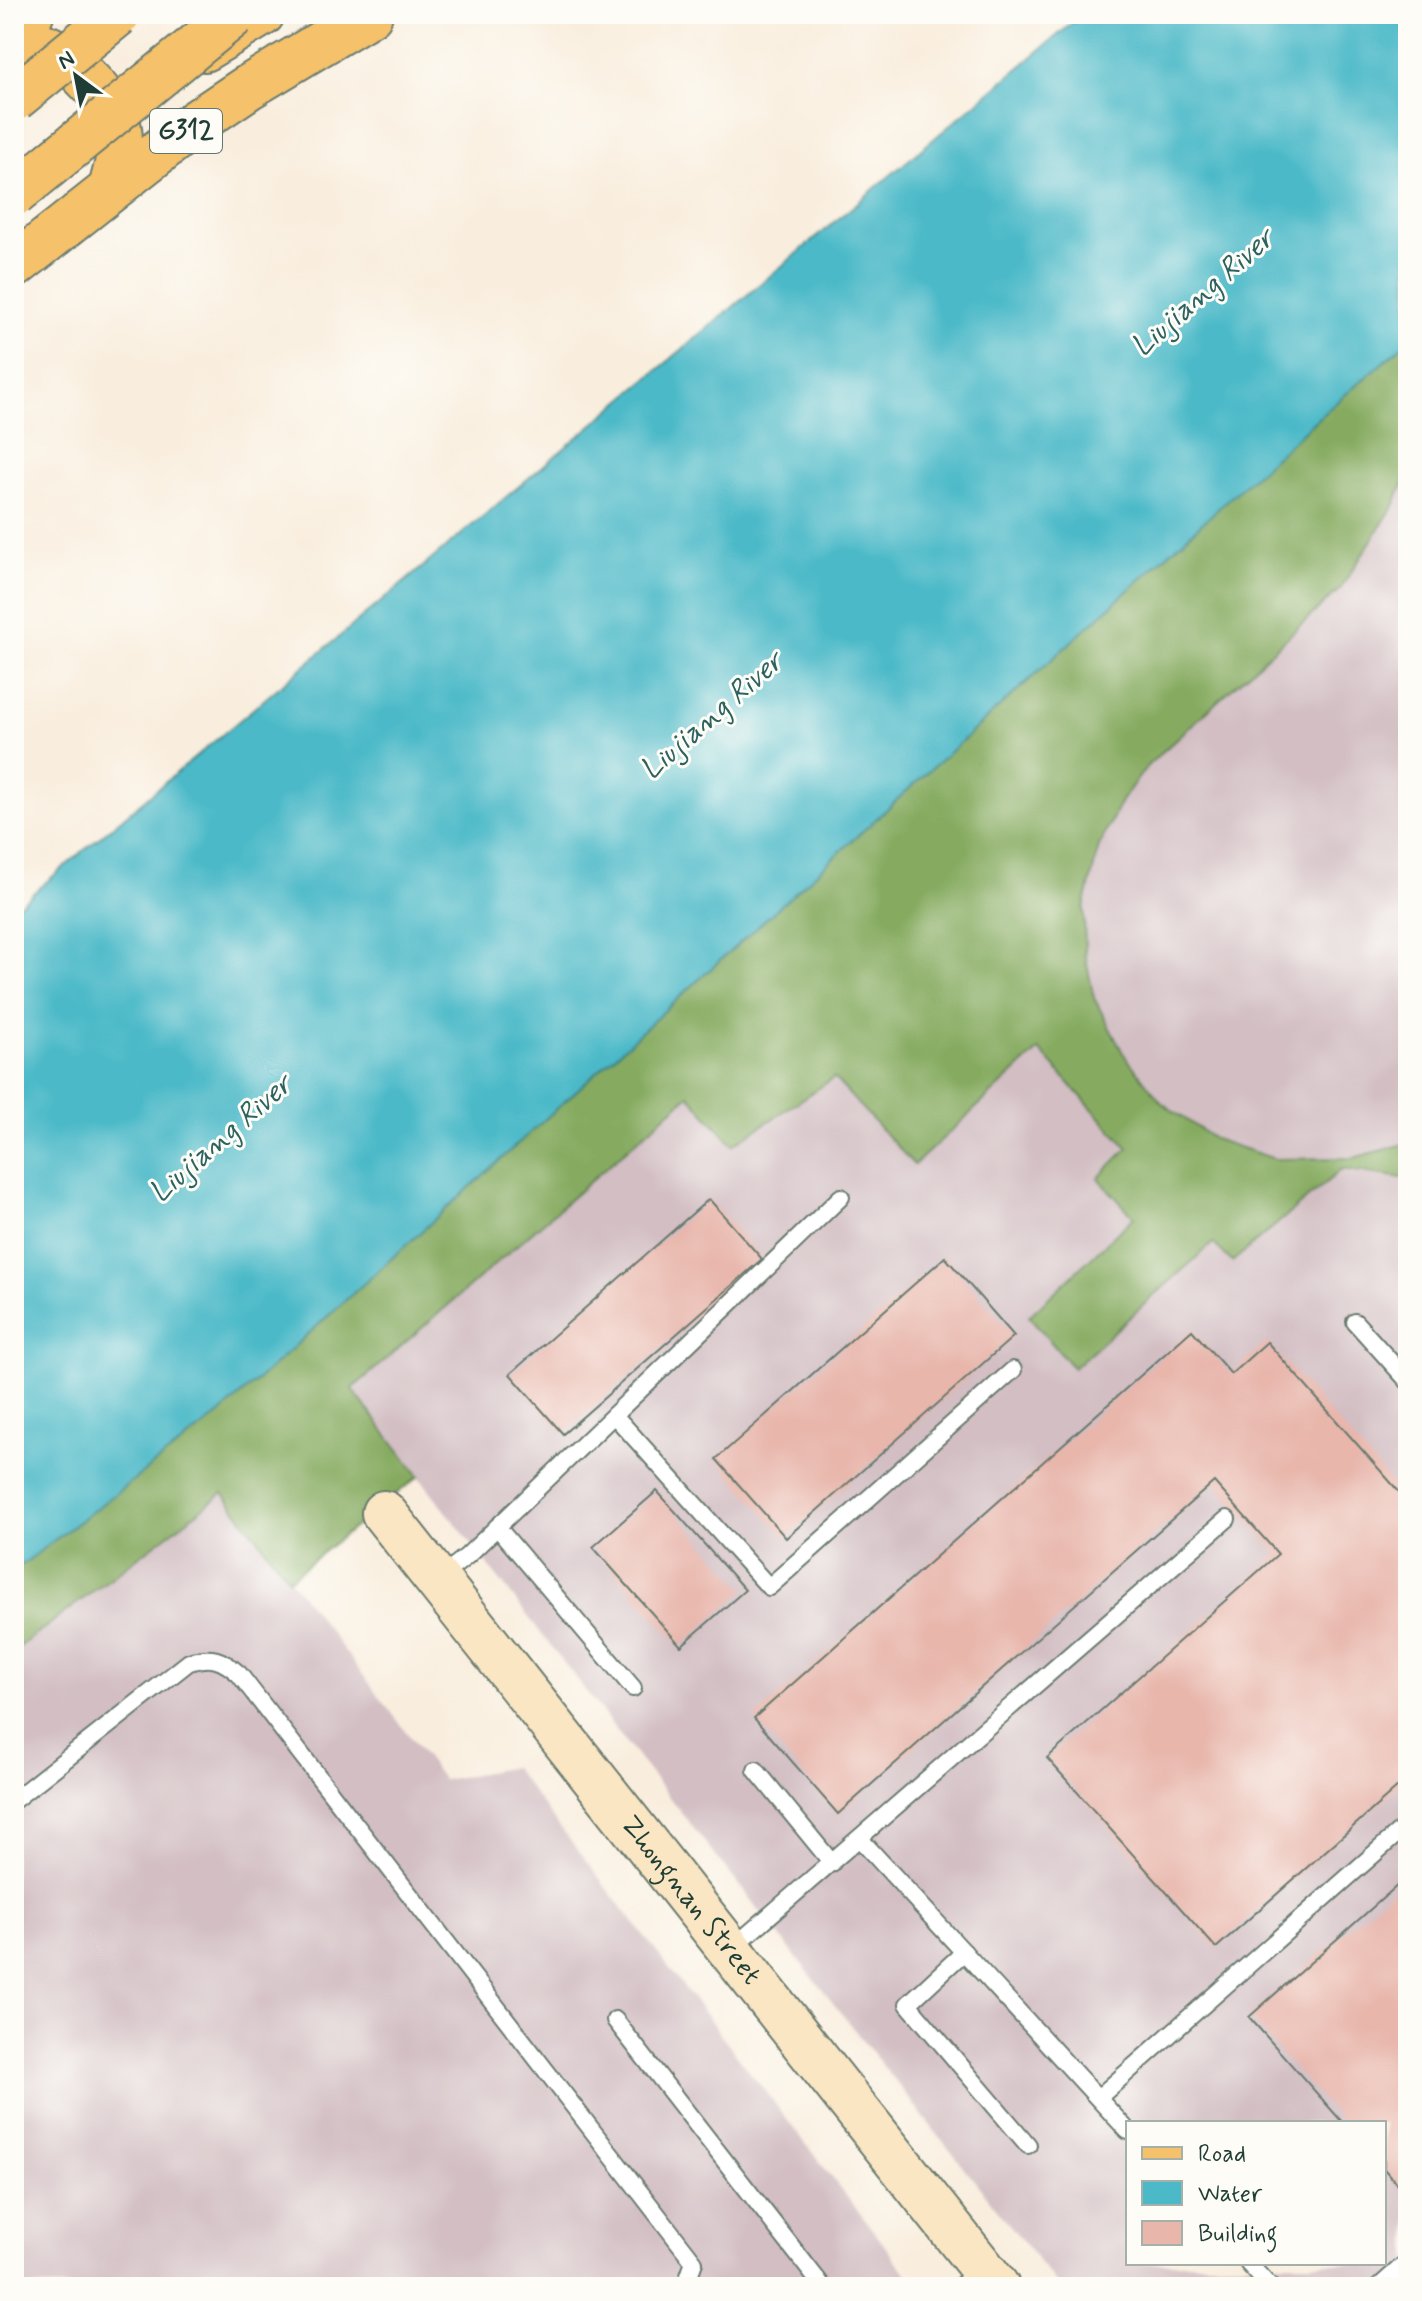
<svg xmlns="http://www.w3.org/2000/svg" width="1422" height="2301" viewBox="0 0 1422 2301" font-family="Mynerve,sans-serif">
  <rect width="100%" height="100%" fill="#fdfcf7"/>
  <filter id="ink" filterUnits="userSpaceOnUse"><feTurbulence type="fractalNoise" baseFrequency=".0125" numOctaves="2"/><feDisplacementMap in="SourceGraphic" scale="16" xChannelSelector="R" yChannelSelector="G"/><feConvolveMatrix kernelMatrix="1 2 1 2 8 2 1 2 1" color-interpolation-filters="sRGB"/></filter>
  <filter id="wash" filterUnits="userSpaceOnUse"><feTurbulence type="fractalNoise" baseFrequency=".006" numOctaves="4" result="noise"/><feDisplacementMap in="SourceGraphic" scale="32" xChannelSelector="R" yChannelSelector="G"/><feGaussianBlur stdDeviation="1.8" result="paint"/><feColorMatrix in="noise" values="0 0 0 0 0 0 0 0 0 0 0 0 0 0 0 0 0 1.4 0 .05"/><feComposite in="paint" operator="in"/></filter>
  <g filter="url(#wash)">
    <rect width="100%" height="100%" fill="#f9eede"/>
    <g fill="#d2bec3" fill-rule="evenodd">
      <path d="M 1408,456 L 1408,2287 L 1059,2287 L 637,1757 L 352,1390 L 907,904 ZM 1128,2123 L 1384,2123 L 1384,2263 L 1128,2263 Z"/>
      <path d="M 224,1493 L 443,1780 L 513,1767 L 917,2287 L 14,2287 L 14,1651 Z"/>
    </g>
    <path fill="#86ab60" stroke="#52744a" stroke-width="2" d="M 1408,341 L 1408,473 L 1395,504 L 1340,589 L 1148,765 L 1121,801 L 1099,846 L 1084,908 L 1085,955 L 1094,998 L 1123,1053 L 1162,1103 L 1214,1139 L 1275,1159 L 1353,1158 L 1408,1143 L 1408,1173 L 1402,1178 L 1342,1169 L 1232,1262 L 1213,1243 L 1073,1368 L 1029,1316 L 1134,1217 L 1098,1178 L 1128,1148 L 1039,1050 L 914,1165 L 834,1078 L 733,1145 L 689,1095 L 352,1389 L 419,1476 L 289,1579 L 223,1493 L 14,1651 L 14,1571 L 220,1414 L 1318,418 Z"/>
    <path fill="#4cb9c8" stroke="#367b7e" stroke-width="2" d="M 1083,14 L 1408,14 L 1408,341 L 1318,418 L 220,1414 L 14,1571 L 14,909 Z"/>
    <g id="blocks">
      <g fill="#e8b6ab">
        <path d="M 709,1199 L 762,1259 L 563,1434 L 510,1374 Z"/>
        <path d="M 945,1257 L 1014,1336 L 786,1538 L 716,1459 Z"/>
        <path d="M 1192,1330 L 1231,1374 L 1267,1342 L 1408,1502 L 1408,1778 L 1216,1948 L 1047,1758 L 1278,1554 L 1214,1482 L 838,1814 L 754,1718 Z"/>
        <path d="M 657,1491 L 745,1590 L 681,1646 L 593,1547 Z"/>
        <path d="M 1408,1876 L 1408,2190 L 1405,2193 L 1384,2169 L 1384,2123 L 1343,2123 L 1249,2017 Z"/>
      </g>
    </g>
  </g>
  <g filter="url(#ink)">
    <use href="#blocks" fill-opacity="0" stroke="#6b7b70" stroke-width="2"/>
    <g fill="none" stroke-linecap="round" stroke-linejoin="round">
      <defs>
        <g id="lane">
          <path d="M 1355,1322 L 1408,1381"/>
          <path d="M 614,1415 L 769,1587 L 1013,1370"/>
          <path d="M 497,1527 L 633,1688"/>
          <path d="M 438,1579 L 467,1556 L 841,1197"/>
          <path d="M 756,1770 L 832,1863"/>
          <path d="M 14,1800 L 189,1662 C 211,1655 222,1659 239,1674 L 694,2262 L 685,2287"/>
          <path d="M 860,1839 L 1128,2131"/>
          <path d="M 731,1949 L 1227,1519"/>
          <path d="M 964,1952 L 908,2004 L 1028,2145"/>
          <path d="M 615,2020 L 823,2287"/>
          <path d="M 1098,2098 L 1408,1824"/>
          <path d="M 1248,2263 L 1270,2287"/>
          <path d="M 959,2287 L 981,2270"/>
          <path d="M 1379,2287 L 1408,2261"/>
        </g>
        <g id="secondary">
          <path id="s1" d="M 384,1513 L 997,2287"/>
        </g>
        <g id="primary">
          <path d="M 14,28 L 31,14"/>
          <path d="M 14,266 L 195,123 L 247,88 L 370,14"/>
        </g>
        <g id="highway">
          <path d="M 14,42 C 28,42 44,44 56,52 C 73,63 112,102 117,120 C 124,143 117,166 111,188"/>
          <path d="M 204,49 L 262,14"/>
        </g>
      </defs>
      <use href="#lane" stroke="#6b7b70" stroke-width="20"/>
      <use href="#secondary" stroke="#6b7b70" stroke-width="48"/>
      <use href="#primary" stroke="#6b7b70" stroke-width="48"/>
      <use href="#highway" stroke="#6b7b70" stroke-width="48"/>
      <use href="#lane" stroke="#fff" stroke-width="16"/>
      <use href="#secondary" stroke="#fbe6c4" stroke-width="44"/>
      <use href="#primary" stroke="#f5c16b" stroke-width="44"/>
      <use href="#highway" stroke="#f5c16b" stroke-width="44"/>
      <defs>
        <g id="highway-bridge">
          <path d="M 14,99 L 118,14"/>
          <path d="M 14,194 L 235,14"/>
        </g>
      </defs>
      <use href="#highway-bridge" stroke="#6b7b70" stroke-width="48" stroke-linecap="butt"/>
      <use href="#highway-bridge" stroke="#f5c16b" stroke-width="44"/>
    </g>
  </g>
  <g text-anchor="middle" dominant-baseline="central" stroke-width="6" stroke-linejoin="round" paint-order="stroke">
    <rect fill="#fdfcf7" stroke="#62766e" stroke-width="2" x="150" y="109" width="72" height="44" rx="6"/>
    <g font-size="26" font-weight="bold" fill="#1f3d34">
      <text x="186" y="131">G312</text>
    </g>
    <g font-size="28" fill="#1f3d34" stroke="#fdfcf7">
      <text stroke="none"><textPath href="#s1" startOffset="494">Zhongnan Street</textPath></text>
    </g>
    <g font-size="30" font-style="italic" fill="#2c6260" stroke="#fdfcf7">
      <text transform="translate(1203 293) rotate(-41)">Liujiang River</text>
      <text transform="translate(712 716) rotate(-41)">Liujiang River</text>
      <text transform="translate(221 1139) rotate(-41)">Liujiang River</text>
    </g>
  </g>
  <rect width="1422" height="2301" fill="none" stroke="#fdfcf7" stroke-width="48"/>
  <rect x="1126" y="2121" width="260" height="144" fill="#fdfcf7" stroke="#a4b0a9" stroke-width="2"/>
  <rect x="1142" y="2147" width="40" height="12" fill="#f5c16b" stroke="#a4b0a9" stroke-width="2"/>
  <text x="1198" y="2161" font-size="24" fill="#1f3d34">Road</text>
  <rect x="1142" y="2181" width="40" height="24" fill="#4cb9c8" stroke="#a4b0a9" stroke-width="2"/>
  <text x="1198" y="2201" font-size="24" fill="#1f3d34">Water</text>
  <rect x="1142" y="2221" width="40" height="24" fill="#e8b6ab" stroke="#a4b0a9" stroke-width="2"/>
  <text x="1198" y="2241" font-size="24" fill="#1f3d34">Building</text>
  <g transform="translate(76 76) rotate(328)" stroke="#fdfcf7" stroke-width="6" paint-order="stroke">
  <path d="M0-6L14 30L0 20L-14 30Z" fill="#1f3d34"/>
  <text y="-12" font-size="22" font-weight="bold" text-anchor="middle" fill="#1f3d34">N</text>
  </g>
</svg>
